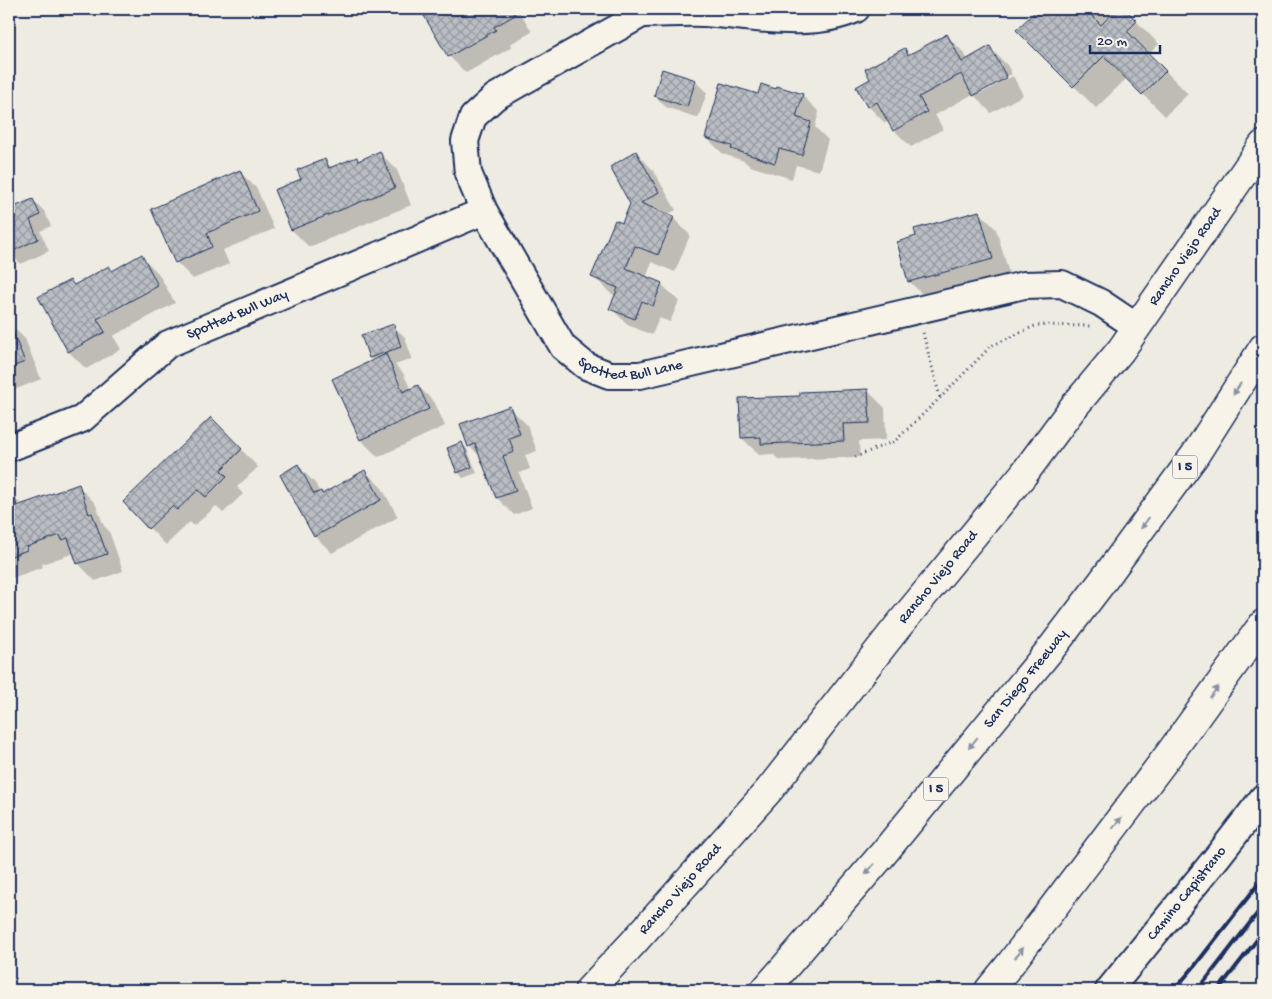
<svg xmlns="http://www.w3.org/2000/svg" width="1272" height="999" viewBox="0 0 1272 999" font-family="'Gochi Hand',sans-serif">
  <defs>
    <pattern id="building-cross-hatch" width="8" height="8" patternUnits="userSpaceOnUse" patternTransform="scale(1.25)"><rect width="8" height="8" fill="#babdc2"/><path d="M0 0l8 8M0 8l8-8" fill="none" stroke="#969aa1"/></pattern>
  </defs>
  <rect width="100%" height="100%" fill="#eeebe2"/>
  <filter id="ink" filterUnits="userSpaceOnUse"><feTurbulence type="fractalNoise" baseFrequency=".02" numOctaves="2"/><feDisplacementMap in="SourceGraphic" scale="10" xChannelSelector="R" yChannelSelector="G"/><feConvolveMatrix kernelMatrix="1 2 1 2 8 2 1 2 1" color-interpolation-filters="sRGB"/></filter>
  <g filter="url(#ink)">
    <g fill="#0003">
      <path d="M 434,9 L 518,9 L 532,32 L 510,44 L 512,47 L 466,73 L 449,56 L 425,14 Z"/>
      <path d="M 1039,9 L 1102,9 L 1110,17 L 1119,9 L 1124,9 L 1159,44 L 1149,54 L 1188,94 L 1165,116 L 1127,78 L 1096,108 L 1018,30 Z"/>
      <path d="M 947,36 L 964,53 L 968,60 L 990,48 L 1007,65 L 1012,74 L 978,92 L 978,95 L 1013,76 L 1023,95 L 991,113 L 973,94 L 935,115 L 943,129 L 911,147 L 894,130 L 889,121 L 885,123 L 868,106 L 872,79 L 904,49 L 910,55 Z"/>
      <path d="M 695,81 L 707,93 L 698,118 L 666,107 L 655,96 Z"/>
      <path d="M 802,95 L 819,112 L 815,127 L 828,140 L 819,171 L 796,165 L 792,179 L 750,166 L 744,161 L 723,154 L 706,137 L 759,96 Z"/>
      <path d="M 380,153 L 397,170 L 411,205 L 309,247 L 292,230 L 324,160 L 332,168 L 356,158 L 359,161 Z"/>
      <path d="M 636,153 L 653,170 L 676,210 L 667,215 L 673,218 L 690,235 L 675,272 L 652,262 L 646,278 L 661,284 L 679,301 L 670,322 L 659,318 L 652,335 L 628,325 L 611,308 L 616,296 L 610,293 L 593,276 L 623,225 L 632,204 Z"/>
      <path d="M 240,172 L 257,189 L 274,229 L 223,250 L 229,264 L 193,279 L 176,262 Z"/>
      <path d="M 9,200 L 13,209 L 33,200 L 44,211 L 51,226 L 40,231 L 49,251 L 21,264 L 9,252 Z"/>
      <path d="M 979,212 L 996,229 L 1010,276 L 927,299 L 910,282 L 918,237 Z"/>
      <path d="M 141,256 L 158,273 L 175,303 L 113,336 L 121,349 L 86,369 L 69,352 L 75,286 L 109,268 L 113,272 Z"/>
      <path d="M 9,323 L 25,339 L 41,379 L 9,392 Z"/>
      <path d="M 393,326 L 405,337 L 412,359 L 395,365 L 403,373 L 411,390 L 418,386 L 435,403 L 445,426 L 378,457 L 361,440 L 333,380 L 374,362 L 370,358 Z"/>
      <path d="M 868,391 L 885,408 L 886,440 L 859,441 L 860,457 L 779,460 L 773,454 L 759,455 L 742,438 L 801,397 Z"/>
      <path d="M 510,408 L 527,425 L 537,451 L 525,455 L 530,469 L 519,473 L 532,508 L 514,515 L 497,498 L 482,458 L 469,446 Z"/>
      <path d="M 228,436 L 258,467 L 237,487 L 243,494 L 223,513 L 216,506 L 194,526 L 190,522 L 166,545 L 124,502 Z"/>
      <path d="M 462,444 L 467,449 L 477,473 L 463,478 L 458,472 Z"/>
      <path d="M 298,466 L 315,483 L 320,493 L 323,495 L 365,471 L 382,488 L 398,517 L 332,553 L 315,536 Z"/>
      <path d="M 78,486 L 95,503 L 104,526 L 109,531 L 123,571 L 95,581 L 78,563 L 74,553 L 42,564 L 43,567 L 9,579 L 9,497 L 12,496 L 22,505 Z"/>
    </g>
    <g fill="url(#building-cross-hatch)" stroke="#1b2f5e">
      <path d="M 432,9 L 512,9 L 515,15 L 494,27 L 496,30 L 448,57 L 423,14 Z"/>
      <path d="M 1038,9 L 1087,9 L 1086,10 L 1101,25 L 1117,9 L 1125,9 L 1137,21 L 1127,31 L 1166,71 L 1142,95 L 1104,56 L 1073,87 L 1016,30 Z"/>
      <path d="M 947,34 L 962,62 L 990,46 L 1007,78 L 973,96 L 961,74 L 919,97 L 927,112 L 893,131 L 877,102 L 867,107 L 856,87 L 870,79 L 865,69 L 905,48 L 908,55 Z"/>
      <path d="M 662,69 L 696,80 L 687,107 L 654,96 Z"/>
      <path d="M 721,83 L 758,94 L 761,84 L 776,89 L 777,86 L 803,94 L 796,117 L 811,122 L 802,155 L 779,149 L 775,163 L 731,149 L 732,146 L 705,138 Z"/>
      <path d="M 380,151 L 395,188 L 291,230 L 274,190 L 301,179 L 297,170 L 325,159 L 329,168 L 357,157 L 358,161 Z"/>
      <path d="M 636,151 L 659,192 L 641,203 L 674,217 L 658,255 L 635,246 L 626,268 L 662,283 L 653,306 L 642,301 L 635,319 L 609,309 L 618,288 L 591,277 L 615,220 L 622,223 L 630,204 L 610,167 Z"/>
      <path d="M 240,170 L 258,211 L 207,233 L 212,247 L 175,263 L 151,209 Z"/>
      <path d="M 33,199 L 40,215 L 30,220 L 38,239 L 9,253 L 9,209 Z"/>
      <path d="M 979,211 L 993,259 L 908,282 L 897,242 L 916,236 L 914,229 Z"/>
      <path d="M 142,254 L 158,286 L 97,319 L 105,332 L 68,352 L 38,297 L 70,280 L 74,285 L 109,266 L 112,271 Z"/>
      <path d="M 9,323 L 25,362 L 9,368 Z"/>
      <path d="M 394,324 L 401,347 L 369,358 L 361,335 Z"/>
      <path d="M 386,354 L 403,392 L 418,385 L 429,409 L 360,440 L 332,379 Z"/>
      <path d="M 868,389 L 870,423 L 843,424 L 844,441 L 761,444 L 761,437 L 741,438 L 739,398 L 800,396 L 800,392 Z"/>
      <path d="M 510,406 L 520,434 L 509,438 L 514,452 L 503,456 L 516,491 L 496,498 L 475,444 L 468,447 L 460,424 Z"/>
      <path d="M 211,417 L 242,449 L 221,470 L 227,476 L 206,497 L 198,490 L 177,510 L 172,506 L 148,529 L 123,502 Z"/>
      <path d="M 462,442 L 472,467 L 457,473 L 447,448 Z"/>
      <path d="M 298,464 L 314,494 L 321,491 L 322,494 L 365,470 L 381,500 L 314,537 L 280,475 Z"/>
      <path d="M 79,484 L 89,514 L 92,513 L 107,554 L 77,564 L 68,538 L 62,540 L 60,535 L 26,547 L 27,550 L 9,557 L 9,496 L 13,494 L 17,506 Z"/>
    </g>
    <g fill="none" stroke-linecap="round" stroke-linejoin="round">
      <defs>
        <g id="minor">
          <path id="s1" d="M 646,9 L 642,14 L 495,97 L 473,117 L 465,141 L 468,173 L 484,211 L 563,347 L 586,366 L 609,375 L 640,375 L 1024,285 L 1062,284 L 1101,303 L 1137,327"/>
          <path d="M 642,14 C 663,14 683,12 704,13 C 753,16 809,30 856,9"/>
          <path id="s2" d="M 9,448 L 82,419 L 168,344 L 484,211"/>
          <path id="s3" d="M 1109,990 L 1218,856 L 1263,798"/>
        </g>
        <g id="major">
          <path id="s4" d="M 589,990 L 633,943 L 770,789 L 895,630 L 1023,475 L 1072,409 L 1121,350 L 1263,145"/>
        </g>
        <g id="highway">
          <path id="s5" d="M 765,990 L 882,855 L 1054,645 L 1102,582 L 1195,455 L 1263,348"/>
          <path d="M 989,990 L 1011,963 L 1170,753 L 1263,624"/>
        </g>
      </defs>
      <use href="#minor" stroke="#1b2f5e" stroke-width="30"/>
      <use href="#major" stroke="#1b2f5e" stroke-width="31"/>
      <use href="#highway" stroke="#1b2f5e" stroke-width="31"/>
      <g stroke="#1b2f5e" stroke-width="3" stroke-dasharray="1 4" stroke-linecap="butt">
        <path d="M 923,333 L 940,397"/>
        <path d="M 855,457 L 895,441 L 941,397 L 991,346 L 1037,325 L 1090,326"/>
      </g>
      <use href="#minor" stroke="#f7f3e8" stroke-width="26"/>
      <use href="#major" stroke="#f7f3e8" stroke-width="28"/>
      <use href="#highway" stroke="#f7f3e8" stroke-width="28"/>
      <g stroke="#1b2f5e" stroke-width="4">
        <path d="M 1174,990 L 1193,968 L 1263,878"/>
        <path d="M 1198,990 L 1263,906"/>
        <path d="M 1218,990 L 1263,932"/>
      </g>
    </g>
    <defs><path id="oneway-solid" d="M-6-.8H1V-3.2L6.5 0L1 3.2V.8H-6Z" transform="scale(1.25)"/></defs>
    <g fill="#8991a3">
      <use href="#oneway-solid" transform="translate(1237 389) rotate(123)"/>
      <use href="#oneway-solid" transform="translate(1145 523) rotate(126)"/>
      <use href="#oneway-solid" transform="translate(1214 692) rotate(-54)"/>
      <use href="#oneway-solid" transform="translate(973 743) rotate(129)"/>
      <use href="#oneway-solid" transform="translate(1117 823) rotate(-53)"/>
      <use href="#oneway-solid" transform="translate(870 869) rotate(131)"/>
      <use href="#oneway-solid" transform="translate(1019 953) rotate(-53)"/>
    </g>
  </g>
  <g text-anchor="middle" dominant-baseline="central" stroke-width="5" stroke-linejoin="round" paint-order="stroke">
    <g fill="#f7f3e8" stroke="#5d6a87" stroke-width="1">
      <rect x="1172.5" y="455.5" width="25" height="23" rx="4"/>
      <rect x="923.5" y="777.5" width="25" height="23" rx="4"/>
    </g>
    <g font-size="14" font-weight="bold" fill="#1b2f5e">
      <text x="1185" y="467">I 5</text>
      <text x="936" y="789">I 5</text>
    </g>
    <g font-size="15" fill="#1b2f5e" stroke="#f7f3e8">
      <text stroke="none"><textPath href="#s4" startOffset="946">Rancho Viejo Road</textPath></text>
      <text stroke="none"><textPath href="#s2" startOffset="268">Spotted Bull Way</textPath></text>
      <text stroke="none"><textPath href="#s1" startOffset="536">Spotted Bull Lane</textPath></text>
      <text stroke="none"><textPath href="#s4" startOffset="541">Rancho Viejo Road</textPath></text>
      <text stroke="none"><textPath href="#s5" startOffset="406">San Diego Freeway</textPath></text>
      <text stroke="none"><textPath href="#s4" startOffset="136">Rancho Viejo Road</textPath></text>
      <text stroke="none"><textPath href="#s3" startOffset="124">Camino Capistrano</textPath></text>
    </g>
  </g>
  <rect width="1272" height="999" fill="none" stroke="#f7f3e8" stroke-width="30"/>
  <rect x="15" y="15" width="1242" height="969" fill="none" stroke="#1b2f5e" stroke-width="2" filter="url(#ink)"/>
  <path d="M1090 45v8h70v-8" fill="none" stroke="#1b2f5e" stroke-width="2.5"/>
  <text x="1097" y="45" font-size="15" fill="#1b2f5e" stroke="#f7f3e8" stroke-width="4" paint-order="stroke">20 m</text>
</svg>
